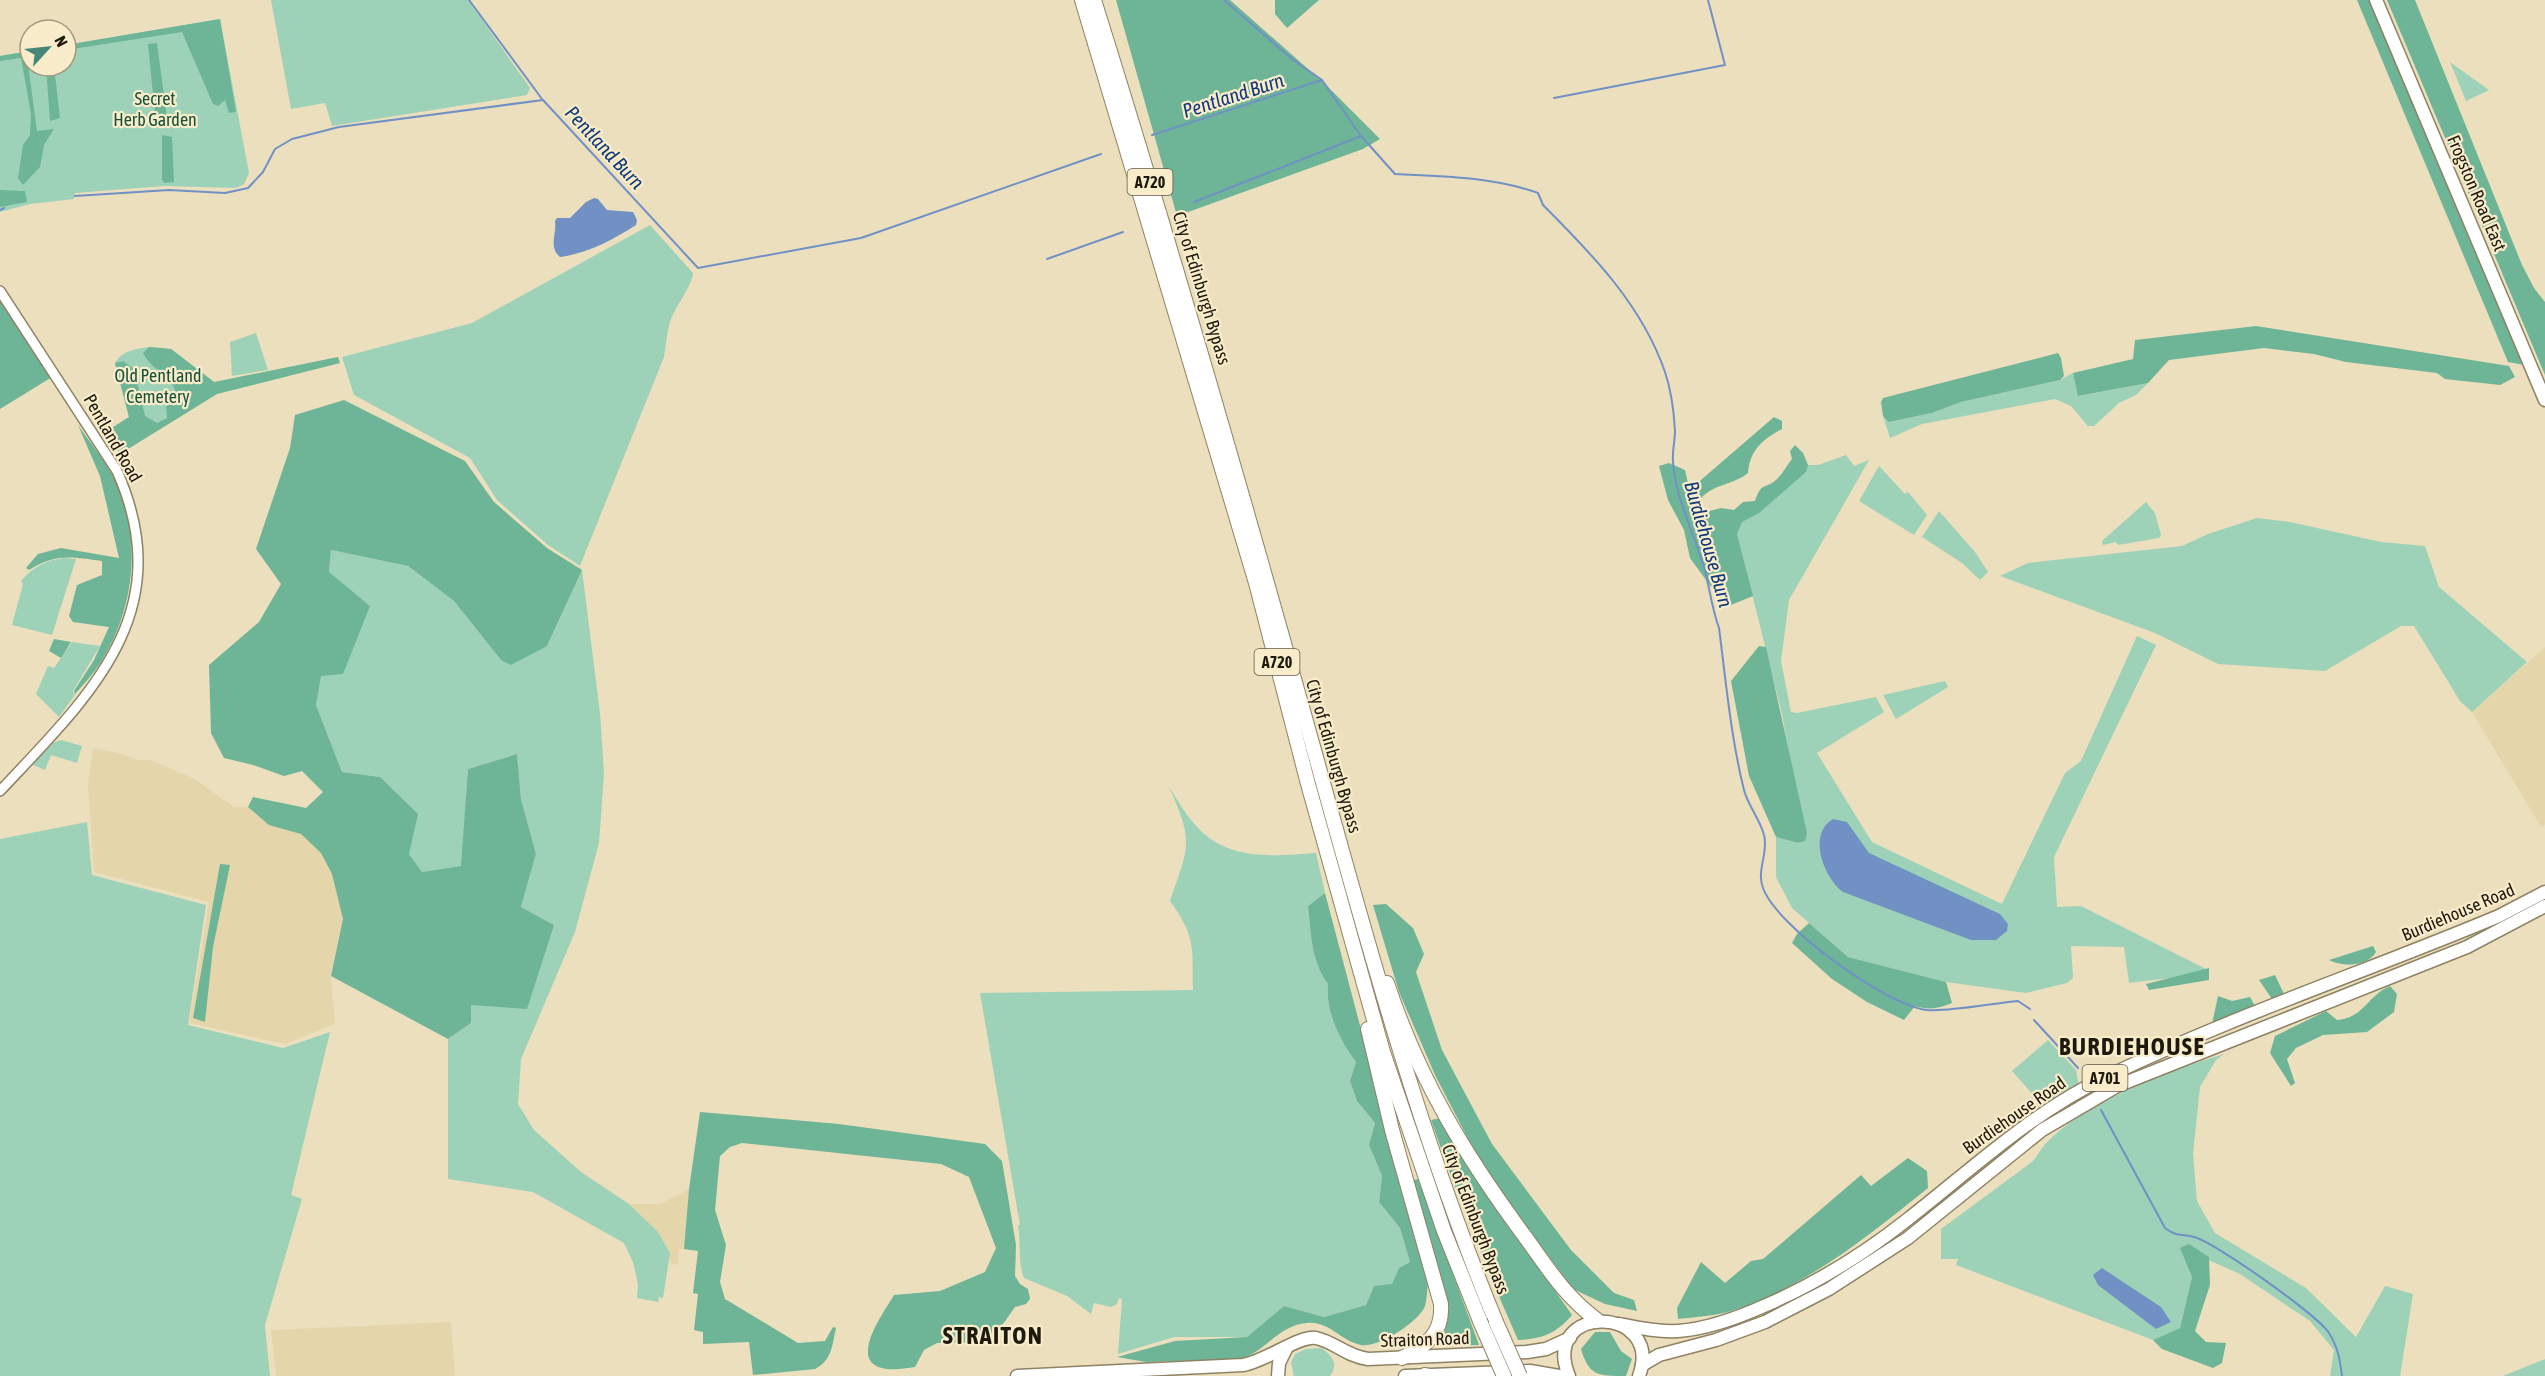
<svg xmlns="http://www.w3.org/2000/svg" width="2545" height="1376" viewBox="0 0 2545 1376" font-family="'Asap Condensed',sans-serif">
  <rect width="100%" height="100%" fill="#ebdfbd"/>
  <g fill="#e4d5ab">
    <path d="M 2545,647 L 2545,825 L 2541,827 L 2472,712 Z"/>
    <path d="M 93,748 L 123,754 L 137,760 L 150,760 L 193,778 L 234,807 L 248,807 L 269,825 L 301,834 L 321,853 L 332,874 L 343,919 L 331,976 L 335,1024 L 285,1044 L 189,1023 L 209,902 L 94,872 L 88,786 Z"/>
    <path d="M 689,1189 L 684,1249 L 679,1249 L 678,1265 L 669,1263 L 670,1253 L 658,1232 L 629,1204 L 660,1204 Z"/>
    <path d="M 451,1322 L 455,1376 L 276,1376 L 271,1330 Z"/>
  </g>
  <g fill="#9dd2b9">
    <path d="M 271,0 L 468,0 L 530,88 L 527,95 L 332,126 L 325,103 L 291,109 Z"/>
    <path d="M 220,19 L 249,173 L 244,184 L 236,188 L 164,186 L 75,193 L 74,199 L 30,204 L 0,212 L 0,56 L 30,51 L 30,66 L 66,66 L 66,45 Z"/>
    <path d="M 2450,62 L 2489,90 L 2466,101 Z"/>
    <path d="M 650,225 L 693,273 C 692,286 677,304 671,319 C 667,330 666,345 664,357 L 580,566 L 548,545 L 497,500 L 470,458 L 354,395 L 342,357 L 472,323 Z"/>
    <path d="M 256,333 L 268,370 L 232,376 L 230,342 Z"/>
    <path d="M 149,347 L 171,349 L 214,382 L 120,454 L 104,433 L 129,417 L 115,363 C 123,350 136,349 149,347 Z"/>
    <path d="M 2073,373 L 2079,396 L 2148,383 L 2136,395 L 2119,403 L 2094,426 L 2088,426 L 2071,406 L 2055,399 L 1922,424 L 1890,438 L 1883,416 L 1890,422 L 1932,413 L 1961,402 L 2060,380 Z"/>
    <path d="M 1846,455 L 1854,466 L 1869,460 L 1789,600 L 1781,661 L 1791,712 L 1797,713 L 1876,697 L 1884,712 L 1817,753 L 1872,842 L 2002,904 L 2065,773 L 2081,761 L 2137,636 L 2156,645 L 2054,857 L 2057,907 L 2081,906 L 2208,970 L 2204,974 L 2129,983 L 2124,947 L 2071,946 L 2073,978 L 2067,983 L 2026,993 L 1946,982 L 1848,957 L 1792,908 L 1776,877 L 1776,837 L 1798,843 L 1805,841 L 1782,714 L 1733,518 L 1756,510 L 1808,465 L 1818,465 Z"/>
    <path d="M 1879,466 L 1905,494 L 1908,492 L 1927,515 L 1914,535 L 1859,501 Z"/>
    <path d="M 2146,502 L 2155,513 L 2161,535 L 2159,538 L 2118,545 L 2116,542 L 2103,545 L 2102,541 Z"/>
    <path d="M 1939,511 L 1975,552 L 1988,572 L 1980,580 L 1962,563 L 1922,537 Z"/>
    <path d="M 2257,518 L 2290,522 L 2381,542 L 2425,546 L 2439,587 L 2527,662 L 2472,712 L 2460,701 L 2414,626 L 2401,626 L 2325,671 L 2218,664 L 2155,633 L 2000,576 L 2028,563 L 2182,546 L 2208,534 Z"/>
    <path d="M 331,550 L 408,566 L 454,601 L 501,660 L 547,646 L 582,570 L 600,713 L 604,774 L 599,843 L 575,932 L 521,1059 L 518,1104 L 534,1130 L 581,1172 L 629,1204 L 658,1232 L 670,1253 L 663,1298 L 659,1297 L 658,1302 L 637,1298 L 638,1284 L 633,1262 L 624,1243 L 533,1192 L 448,1179 L 448,1039 L 471,1023 L 471,1005 L 554,925 L 521,907 L 536,854 L 521,799 L 517,754 L 468,769 L 462,866 L 422,872 L 409,854 L 380,777 L 342,772 L 316,705 Z"/>
    <path d="M 65,558 L 76,559 L 52,635 L 12,625 L 23,584 L 21,581 C 34,566 46,560 65,558 Z"/>
    <path d="M 72,642 L 100,646 L 73,691 L 75,695 L 59,717 L 36,694 L 48,666 L 54,668 Z"/>
    <path d="M 1945,681 L 1948,687 L 1896,719 L 1883,695 Z"/>
    <path d="M 61,740 L 82,746 L 77,763 L 51,755 L 45,770 L 31,764 L 53,743 Z"/>
    <path d="M 1169,787 C 1178,801 1187,817 1199,829 C 1230,861 1275,856 1316,853 L 1325,893 L 1308,906 C 1311,934 1311,961 1328,984 C 1325,1011 1340,1041 1356,1062 L 1350,1081 L 1357,1101 L 1375,1123 L 1369,1145 L 1382,1176 L 1379,1202 L 1400,1228 L 1410,1262 L 1399,1268 L 1392,1285 L 1374,1286 L 1366,1305 L 1324,1317 L 1284,1306 L 1247,1337 L 1174,1337 L 1118,1354 L 1122,1299 L 1119,1298 L 1117,1304 L 1111,1307 L 1094,1303 L 1091,1314 L 1067,1296 L 1024,1278 C 1018,1265 1021,1241 1018,1225 L 1020,1225 L 980,993 L 1193,990 C 1192,946 1196,937 1170,901 C 1189,846 1194,842 1169,787 Z"/>
    <path d="M 87,822 L 92,875 L 206,905 L 188,1025 L 283,1048 L 330,1032 L 291,1195 L 302,1199 L 265,1325 L 270,1376 L 0,1376 L 0,839 Z"/>
    <path d="M 2048,1040 L 2076,1070 L 2079,1086 L 2053,1100 L 2036,1098 L 2012,1071 Z"/>
    <path d="M 2224,1054 L 2216,1060 L 2200,1087 L 2193,1154 L 2197,1201 L 2215,1233 L 2306,1288 L 2356,1337 L 2385,1286 L 2413,1294 L 2400,1376 L 2330,1376 L 2334,1350 L 2310,1321 L 2240,1274 L 2181,1248 L 2192,1277 L 2180,1328 L 2153,1340 L 1956,1265 L 1958,1259 L 1941,1259 L 1941,1229 L 2032,1162 C 2036,1158 2039,1152 2042,1148 C 2080,1103 2169,1071 2224,1054 Z"/>
    <path d="M 1321,1348 C 1332,1355 1339,1364 1330,1376 L 1294,1376 L 1291,1363 L 1295,1354 L 1306,1349 Z"/>
    <path d="M 2545,1359 L 2545,1376 L 2503,1376 Z"/>
  </g>
  <g fill="#6db596">
    <path d="M 1116,0 L 1230,0 L 1325,84 L 1380,139 L 1363,149 L 1177,216 Z"/>
    <path d="M 1275,0 L 1319,0 L 1287,28 L 1275,14 Z"/>
    <path d="M 2357,0 L 2376,0 L 2530,366 L 2508,362 Z"/>
    <path d="M 2387,0 L 2415,0 L 2522,265 L 2534,288 L 2545,302 L 2545,375 Z"/>
    <path d="M 220,19 L 236,112 L 229,113 L 225,100 L 218,106 L 213,104 L 182,32 L 66,50 L 66,45 Z"/>
    <path d="M 157,43 L 167,118 L 156,125 L 148,44 Z"/>
    <path d="M 30,51 L 30,56 L 27,57 L 37,131 L 54,129 L 44,145 L 40,167 L 23,185 L 18,178 L 23,145 L 30,135 L 31,114 L 21,58 L 0,61 L 0,56 Z"/>
    <path d="M 46,66 L 54,66 L 60,118 L 50,121 Z"/>
    <path d="M 162,135 L 172,137 L 174,182 L 164,183 L 162,180 Z"/>
    <path d="M 0,190 L 25,191 L 27,202 L 0,207 Z"/>
    <path d="M 0,301 L 52,377 L 0,409 Z"/>
    <path d="M 2256,326 L 2509,366 L 2515,377 L 2500,385 L 2445,379 L 2437,373 L 2346,362 L 2314,354 L 2264,348 L 2169,360 L 2148,383 L 2078,396 L 2073,373 L 2133,359 L 2135,340 Z"/>
    <path d="M 149,347 L 171,349 L 214,382 L 338,357 L 340,363 L 217,394 L 120,454 L 104,433 L 129,417 L 115,363 L 123,361 L 134,369 L 145,416 L 157,423 L 167,418 L 166,407 L 177,396 C 170,370 154,374 143,353 Z"/>
    <path d="M 2058,353 L 2061,358 L 2064,376 L 2060,380 L 1961,402 L 1932,413 L 1889,422 L 1883,416 L 1881,402 L 1883,398 Z"/>
    <path d="M 344,400 L 465,461 L 494,502 L 547,548 L 582,570 L 547,646 L 511,665 L 501,660 L 454,601 L 408,566 L 331,550 L 329,572 L 370,606 L 343,674 L 321,676 L 316,705 L 342,772 L 380,777 L 418,814 L 409,854 L 422,872 L 461,866 L 468,769 L 517,754 L 521,799 L 536,854 L 521,907 L 554,925 L 527,1009 L 471,1005 L 471,1023 L 448,1039 L 331,976 L 343,919 L 332,874 L 321,853 L 301,834 L 269,825 L 248,807 L 253,797 L 306,808 L 323,792 L 302,771 L 284,776 L 253,765 L 224,758 L 211,733 L 209,665 L 259,622 L 281,584 L 256,549 L 290,448 L 295,415 Z"/>
    <path d="M 1774,417 L 1782,421 L 1782,429 C 1762,440 1750,450 1748,473 C 1734,485 1710,484 1699,501 L 1706,512 L 1721,508 L 1734,510 L 1743,502 L 1755,501 C 1762,481 1764,490 1776,480 C 1782,475 1787,465 1792,459 L 1790,451 L 1795,445 L 1803,453 L 1808,465 L 1806,472 L 1759,513 L 1742,522 L 1737,534 L 1753,596 L 1721,609 L 1714,591 L 1690,558 L 1684,530 L 1668,500 L 1659,466 L 1669,463 L 1685,470 L 1688,483 L 1694,486 Z"/>
    <path d="M 78,425 C 89,441 102,457 112,474 C 143,532 136,607 101,662 C 94,673 84,684 75,694 L 74,691 L 94,660 L 109,627 L 73,622 L 69,616 L 77,585 L 102,575 L 102,561 C 71,557 56,553 29,570 L 26,568 L 38,554 L 61,548 L 119,558 L 100,476 Z"/>
    <path d="M 54,639 L 71,642 L 61,658 L 49,651 Z"/>
    <path d="M 1759,646 L 1766,647 L 1807,833 L 1805,841 L 1798,843 L 1776,837 L 1749,776 L 1731,681 Z"/>
    <path d="M 220,864 L 230,865 L 213,947 L 205,1022 L 193,1018 Z"/>
    <path d="M 1325,893 L 1428,1283 C 1427,1290 1427,1299 1425,1306 C 1419,1322 1378,1348 1361,1345 C 1340,1341 1330,1321 1307,1323 C 1278,1325 1265,1353 1239,1359 L 1146,1362 L 1117,1357 L 1175,1341 L 1247,1337 L 1284,1306 L 1324,1317 L 1366,1305 L 1374,1286 L 1392,1284 L 1399,1268 L 1410,1262 L 1400,1228 L 1379,1202 L 1382,1176 L 1369,1145 L 1375,1123 L 1357,1101 L 1350,1081 L 1356,1062 C 1340,1041 1325,1011 1328,984 C 1311,961 1311,934 1308,906 Z"/>
    <path d="M 1386,904 L 1413,928 L 1424,954 L 1416,972 L 1442,1050 L 1492,1144 L 1571,1250 L 1614,1293 L 1634,1300 L 1637,1311 L 1605,1304 L 1573,1289 L 1514,1210 L 1474,1150 L 1436,1077 L 1399,992 L 1373,905 Z"/>
    <path d="M 1809,923 L 1848,957 L 1946,982 L 1952,1003 C 1938,1009 1929,1010 1915,1006 L 1904,1020 L 1867,1002 L 1832,979 L 1792,943 L 1797,934 Z"/>
    <path d="M 2373,946 L 2376,952 C 2367,967 2342,967 2329,960 Z"/>
    <path d="M 2209,968 L 2209,980 L 2149,990 L 2146,984 Z"/>
    <path d="M 2275,975 L 2284,994 L 2272,999 L 2259,980 Z"/>
    <path d="M 2390,986 L 2397,994 L 2394,1012 L 2367,1032 L 2323,1035 L 2296,1048 L 2287,1059 L 2295,1083 L 2291,1086 L 2270,1053 L 2275,1036 L 2326,1011 L 2337,1020 C 2364,1018 2367,996 2390,986 Z"/>
    <path d="M 2218,996 L 2232,1001 L 2250,997 L 2255,1006 L 2212,1024 Z"/>
    <path d="M 700,1112 L 839,1124 L 985,1144 L 1002,1161 L 1016,1245 L 1015,1276 L 1020,1284 L 1028,1289 L 1030,1299 L 1026,1304 L 1015,1307 L 1003,1324 L 998,1327 L 995,1342 L 937,1343 L 924,1350 L 915,1367 C 905,1368 892,1371 882,1368 C 848,1360 885,1311 894,1295 L 940,1291 L 985,1272 L 996,1248 L 969,1177 L 941,1164 L 742,1143 L 730,1147 L 720,1156 L 715,1210 L 726,1245 L 720,1282 L 725,1299 L 798,1343 L 825,1341 L 833,1327 L 836,1328 C 832,1346 832,1360 815,1369 L 753,1375 L 749,1342 L 703,1344 L 703,1332 L 694,1330 L 698,1294 L 693,1293 L 698,1251 L 684,1249 L 689,1189 Z"/>
    <path d="M 1441,1118 L 1463,1159 L 1572,1315 C 1556,1334 1541,1339 1518,1340 C 1486,1268 1457,1195 1431,1120 Z"/>
    <path d="M 1908,1158 L 1927,1171 L 1928,1188 C 1867,1237 1805,1288 1728,1312 C 1713,1316 1694,1317 1678,1319 L 1677,1308 L 1701,1262 L 1725,1283 L 1751,1261 L 1763,1259 L 1861,1175 L 1871,1186 Z"/>
    <path d="M 1418,1179 L 1479,1345 L 1446,1346 L 1442,1342 L 1448,1319 L 1447,1303 L 1411,1181 Z"/>
    <path d="M 2189,1244 L 2209,1257 L 2210,1285 L 2195,1331 L 2206,1342 L 2226,1343 L 2222,1363 L 2213,1368 L 2162,1349 L 2153,1340 L 2180,1328 L 2192,1277 L 2180,1248 Z"/>
    <path d="M 1595,1332 L 1610,1332 L 1621,1351 L 1632,1359 L 1626,1376 C 1598,1376 1589,1376 1581,1349 Z"/>
  </g>
  <g fill="#7191c5">
    <path d="M 594,198 L 598,199 L 607,210 L 633,212 L 637,220 L 636,225 C 612,240 589,253 560,257 C 548,246 557,235 555,221 L 557,218 L 570,218 L 586,202 Z"/>
    <path d="M 1833,819 L 1847,822 L 1869,853 L 2000,914 L 2008,924 L 2007,931 L 1996,940 L 1971,940 L 1843,892 C 1824,878 1807,834 1833,819 Z"/>
    <path d="M 2102,1268 L 2161,1307 L 2171,1322 L 2156,1329 L 2098,1285 L 2093,1275 Z"/>
  </g>
  <g fill="none" stroke-linecap="round" stroke-linejoin="round">
    <g stroke="#7191c5" stroke-width="2">
      <path d="M 469,0 L 542,99"/>
      <path d="M 1224,0 L 1292,59 L 1322,80 L 1361,136 L 1395,174 C 1442,176 1493,177 1538,193 L 1543,205 C 1592,254 1642,305 1665,372 C 1671,390 1674,412 1675,431 C 1675,441 1672,452 1673,462 C 1675,497 1696,538 1705,571 C 1710,590 1712,609 1719,628 C 1726,682 1731,738 1744,790 C 1748,806 1760,819 1764,835 C 1769,853 1756,870 1763,888 C 1777,927 1886,1005 1927,1010 C 1949,1012 1994,1003 2018,1001 L 2030,1009"/>
      <path d="M 1554,98 L 1725,65 L 1708,0"/>
      <path d="M 1152,135 L 1322,80"/>
      <path d="M 75,196 L 169,190 L 225,193 L 248,188 L 263,172 L 275,149 L 292,139 L 339,127 L 543,100 L 698,268 L 861,238 L 1101,154"/>
      <path d="M 1194,202 L 1361,136"/>
      <path d="M 0,210 L 4,208"/>
      <path d="M 1047,259 L 1123,232"/>
      <path d="M 2034,1020 L 2078,1068"/>
      <path d="M 2101,1110 L 2165,1228 C 2179,1238 2180,1233 2194,1237 C 2213,1241 2319,1316 2329,1333 C 2338,1347 2340,1360 2342,1376"/>
    </g>
    <defs>
      <path id="minor" d="M 0,291 L 117,471 C 180,613 90,695 0,791"/>
      <g id="major">
        <path d="M 2376,0 L 2545,400"/>
        <path d="M 1619,1324 C 1639,1328 1658,1332 1678,1331 C 1708,1329 1737,1318 1764,1306 C 1815,1284 1864,1254 1908,1219 C 1972,1169 2030,1114 2104,1078 C 2232,1016 2368,971 2499,916 L 2545,892"/>
        <path d="M 1642,1365 L 1659,1355 L 1716,1340 L 1765,1322 L 1829,1289 L 1908,1238 L 2042,1130 L 2117,1086 L 2467,947 L 2545,906"/>
        <path d="M 1017,1376 L 1243,1365 C 1266,1361 1300,1335 1316,1338 C 1335,1342 1346,1356 1368,1359 L 1527,1352 L 1546,1349 L 1570,1338"/>
        <path d="M 1278,1376 L 1279,1363 L 1286,1349"/>
        <path d="M 1405,1376 L 1530,1371 L 1559,1376"/>
        <path d="M 1569,1376 C 1539,1302 1665,1305 1639,1376"/>
      </g>
      <g id="highway">
        <path d="M 1082,0 L 1256,583 L 1308,784 L 1383,1052 L 1444,1231 L 1480,1321"/>
        <path d="M 1094,0 C 1166,230 1233,461 1298,693 C 1358,906 1412,1118 1496,1322"/>
        <path d="M 1387,983 C 1419,1080 1466,1157 1526,1238 C 1549,1270 1565,1296 1597,1320"/>
        <path d="M 1368,1029 L 1392,1130 L 1441,1304 C 1443,1334 1426,1346 1402,1358"/>
        <path d="M 1425,1375 L 1430,1376"/>
      </g>
    </defs>
    <use href="#minor" stroke="#8d8263" stroke-width="12"/>
    <use href="#major" stroke="#8d8263" stroke-width="15"/>
    <use href="#highway" stroke="#8d8263" stroke-width="16"/>
    <use href="#minor" stroke="#fff" stroke-width="9"/>
    <use href="#major" stroke="#fff" stroke-width="12"/>
    <use href="#highway" stroke="#fff" stroke-width="14"/>
    <defs>
      <g id="highway-bridge">
        <path d="M 1480,1321 L 1504,1376"/>
        <path d="M 1496,1322 L 1520,1376"/>
      </g>
    </defs>
    <use href="#highway-bridge" stroke="#8d8263" stroke-width="16" stroke-linecap="butt"/>
    <use href="#highway-bridge" stroke="#fff" stroke-width="14"/>
  </g>
  <g text-anchor="middle" dominant-baseline="central" stroke-width="4.5" stroke-linejoin="round" paint-order="stroke">
    <g fill="#f8ecca" stroke="#5f5846" stroke-width="1.5">
      <rect x="1127.5" y="169" width="45" height="26" rx="4.5"/>
      <rect x="1254.5" y="649" width="45" height="26" rx="4.5"/>
      <rect x="2082.5" y="1065" width="45" height="26" rx="4.5"/>
    </g>
    <g font-size="16" font-weight="bold" fill="#1e190d">
      <text x="1150" y="182">A720</text>
      <text x="1277" y="662">A720</text>
      <text x="2105" y="1078">A701</text>
    </g>
    <g font-size="18" fill="#17503b" stroke="#f8ecca">
      <text x="155" y="98">Secret<tspan x="155" dy="21">Herb Garden</tspan></text>
      <text x="158" y="375">Old Pentland<tspan x="158" dy="21">Cemetery</tspan></text>
    </g>
    <g font-size="18" fill="#1e190d" stroke="#f8ecca">
      <text transform="translate(2477 193) rotate(67)">Frogston Road East</text>
      <text transform="translate(1202 288) rotate(73)">City of Edinburgh Bypass</text>
      <text transform="translate(113 438) rotate(60)">Pentland Road</text>
      <text transform="translate(1334 756) rotate(74)">City of Edinburgh Bypass</text>
      <text transform="translate(2458 912) rotate(-23)">Burdiehouse Road</text>
      <text transform="translate(2014 1115) rotate(-35)">Burdiehouse Road</text>
      <text transform="translate(1476 1219) rotate(69)">City of Edinburgh Bypass</text>
      <text transform="translate(1425 1339) rotate(-2)">Straiton Road</text>
    </g>
    <g font-size="20" font-style="italic" fill="#123978" stroke="#f8ecca">
      <text transform="translate(1233 95) rotate(-18)">Pentland Burn</text>
      <text transform="translate(605 147) rotate(47)">Pentland Burn</text>
      <text transform="translate(1709 544) rotate(74)">Burdiehouse Burn</text>
    </g>
    <g font-size="24" font-weight="bold" letter-spacing="1.5" fill="#1e190d" stroke="#f8ecca">
      <text x="2132" y="1046">BURDIEHOUSE</text>
      <text x="993" y="1335">STRAITON</text>
    </g>
  </g>
  <g transform="translate(48 48) rotate(63)"><circle r="28" fill="#f8ecca" stroke="#a1987e" stroke-width="1.5"/>
  <path d="M0-4.5L10 22L0 15L-10 22Z" fill="#458778"/>
  <text y="-9" font-size="16" font-weight="bold" text-anchor="middle" fill="#1e190d">N</text>
  </g>
</svg>
